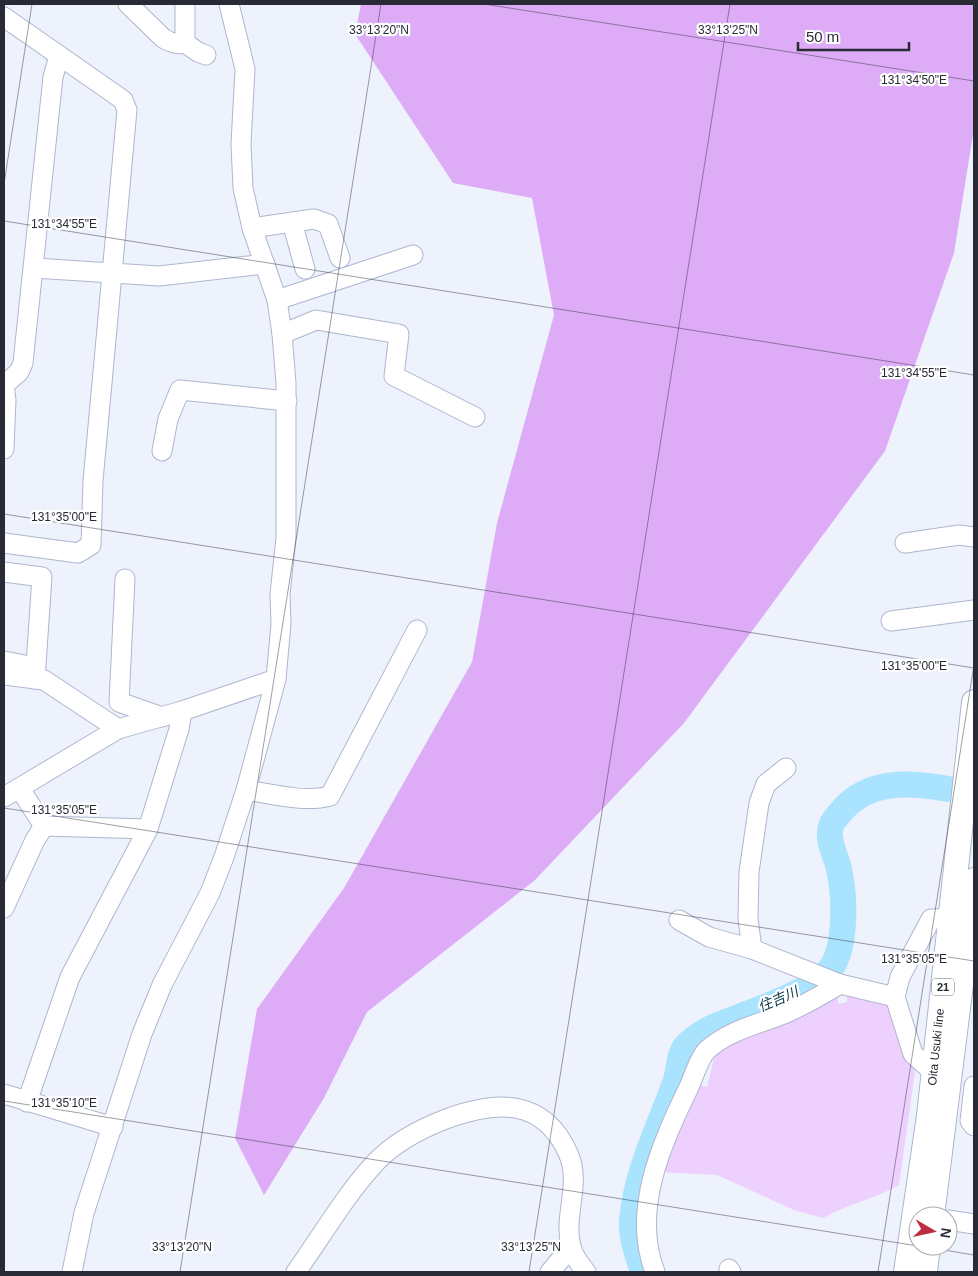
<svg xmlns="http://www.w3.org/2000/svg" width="978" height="1276" viewBox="0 0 978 1276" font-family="Arial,'Noto Sans JP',sans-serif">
  <rect width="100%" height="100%" fill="#eef2fc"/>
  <path fill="#eed0fe" d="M 847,991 L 888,1001 L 900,1025 L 915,1072 L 899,1185 C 875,1199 847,1204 823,1218 L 794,1210 L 717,1175 L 662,1172 L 696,1084 L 707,1087 L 716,1050 L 838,994 L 838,1004 L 847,1002 Z"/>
  <path fill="#deacf7" d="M 361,4 L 974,4 L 974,128 L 954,253 L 885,451 L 684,723 L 535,880 L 367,1012 L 324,1098 L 264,1195 L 235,1138 L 257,1009 L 344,888 L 472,662 L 497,523 L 554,315 L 532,198 L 453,183 L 355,34 Z"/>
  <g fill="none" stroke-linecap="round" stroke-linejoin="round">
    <path stroke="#aae3fe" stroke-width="26" d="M 643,1272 C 638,1256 631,1238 632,1221 C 636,1171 660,1126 676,1080 C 679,1070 679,1055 685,1047 C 690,1041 700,1034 706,1031 C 714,1025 725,1023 734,1019 C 759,1009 811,991 828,972 C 848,950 845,892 838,865 C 835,854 829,844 830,832 C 830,825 835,818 840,813 C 867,779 909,782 948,789"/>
    <defs>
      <g id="minor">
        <path d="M 128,4 L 163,38 C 169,42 178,45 185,43 L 185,4"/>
        <path d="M 4,17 L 123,100 L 127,110 L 93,481 L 91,545 L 78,553 L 4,543"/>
        <path d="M 185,43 L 198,52 L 206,55"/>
        <path d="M 292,222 L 305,269"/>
        <path d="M 252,228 L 314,219 L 328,224 L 340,258"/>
        <path d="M 34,268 L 159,276 L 265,264"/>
        <path d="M 277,300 L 413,255"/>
        <path d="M 282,334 L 316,320 L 399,334 L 394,376 L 475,417"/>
        <path d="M 4,385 L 19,372 L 23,363 L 53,77 L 59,56"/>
        <path d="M 4,385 L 6,400 L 4,449"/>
        <path d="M 162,451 L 168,419 L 180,390 L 287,401"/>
        <path d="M 905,543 L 959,535 L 974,537"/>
        <path d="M 4,572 L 42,577 L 35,679"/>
        <path d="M 125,579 L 119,702 L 162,717"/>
        <path d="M 891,621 L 974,610"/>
        <path d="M 4,661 L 35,667"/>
        <path d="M 4,675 L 44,680 L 118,729"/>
        <path d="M 20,789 L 44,826 L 148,829"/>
        <path d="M 246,790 C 272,794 304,803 330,796 L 417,630"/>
        <path d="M 4,797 L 118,729 L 182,711 L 276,679"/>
        <path d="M 4,908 L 35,840 L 44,826"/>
        <path d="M 679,920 L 709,937 L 752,949 L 840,984 L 895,997 L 900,977 L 931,919 L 963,918"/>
        <path d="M 752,949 L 748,919 L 749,872 L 759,803 L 766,784 L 786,768"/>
        <path d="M 895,997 L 913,1054 L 933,1072"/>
        <path d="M 974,1086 L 970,1121 L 974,1126"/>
        <path d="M 4,1094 L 113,1127"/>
        <path d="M 27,1102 L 70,977 L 148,829 L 179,729 L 182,711"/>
        <path d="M 948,1220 L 974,1224"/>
        <path d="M 729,1269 L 731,1272"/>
        <path d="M 72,1272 L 84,1213 L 142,1034 L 162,985 L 210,893 L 224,857 L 246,790 L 276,679 L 281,624 L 280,594 L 286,538 L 286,383 L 282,334 L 277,300 L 252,228 L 243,188 L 241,144 L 245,69 L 229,4"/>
        <path d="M 296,1272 C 322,1236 345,1195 376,1162 C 395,1142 420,1129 446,1119 C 495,1101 543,1097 568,1153 C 582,1183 563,1216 571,1246 C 573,1256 580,1264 586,1272"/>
        <path d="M 550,1272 L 571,1247"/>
        <path d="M 655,1272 C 631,1210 662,1143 689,1087 C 694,1076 699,1058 707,1050 C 729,1030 760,1024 786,1013 C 805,1005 823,994 840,984"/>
      </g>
      <g id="major">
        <path d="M 932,1216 L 974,880"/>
        <path d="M 906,1272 L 929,1116 L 974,702"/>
        <path d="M 925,1272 L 928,1246"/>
      </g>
    </defs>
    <use href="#minor" stroke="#aeb6cf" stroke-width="21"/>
    <use href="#major" stroke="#aeb6cf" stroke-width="26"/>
    <use href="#minor" stroke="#fff" stroke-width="19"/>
    <use href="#major" stroke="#fff" stroke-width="24"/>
  </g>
  <path fill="none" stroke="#282b35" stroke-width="1" stroke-opacity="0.45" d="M 484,4 L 974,81M 4,184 L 32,4M 4,221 L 974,375M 4,514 L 974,668M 4,808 L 974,961M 4,1101 L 918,1246M 920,1246 L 974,1255M 180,1272 L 381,4M 529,1272 L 730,4M 878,1272 L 974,665"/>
  <g text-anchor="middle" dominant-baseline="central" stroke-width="4.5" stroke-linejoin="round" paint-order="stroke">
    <rect fill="#fff" stroke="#686b72" stroke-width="1" x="932" y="978.5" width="22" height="17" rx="4"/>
    <g font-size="11" font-weight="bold" fill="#282b35">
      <text x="943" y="987">21</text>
    </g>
    <g font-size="12" fill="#282b35" stroke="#fff">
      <text transform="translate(936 1047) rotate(-84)">Oita Usuki line</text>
    </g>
    <g font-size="14" font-style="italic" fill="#033547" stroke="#fff">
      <text transform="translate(778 999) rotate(-24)">住吉川</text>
    </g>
  </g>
  <g font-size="12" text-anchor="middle" fill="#282b35" stroke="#fff" stroke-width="4.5" stroke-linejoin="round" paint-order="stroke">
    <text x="379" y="34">33°13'20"N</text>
    <text x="728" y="34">33°13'25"N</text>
    <text x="914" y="84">131°34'50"E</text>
    <text x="64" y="228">131°34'55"E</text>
    <text x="914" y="377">131°34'55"E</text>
    <text x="64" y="521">131°35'00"E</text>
    <text x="914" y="670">131°35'00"E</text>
    <text x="64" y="814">131°35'05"E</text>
    <text x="914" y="963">131°35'05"E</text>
    <text x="64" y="1107">131°35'10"E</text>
    <text x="182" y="1251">33°13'20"N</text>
    <text x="531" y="1251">33°13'25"N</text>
  </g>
  <rect width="978" height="1276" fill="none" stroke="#282b35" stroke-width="10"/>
  <g transform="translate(933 1231) rotate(99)"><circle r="24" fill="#ffffff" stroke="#a9aaae"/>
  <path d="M0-4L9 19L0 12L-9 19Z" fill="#be2e42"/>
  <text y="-8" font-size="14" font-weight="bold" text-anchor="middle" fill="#282b35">N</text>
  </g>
  <path d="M798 42v8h111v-8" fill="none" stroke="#282b35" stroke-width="2.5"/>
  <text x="806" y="42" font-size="15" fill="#282b35" stroke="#ffffff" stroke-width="4" paint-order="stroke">50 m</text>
</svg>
